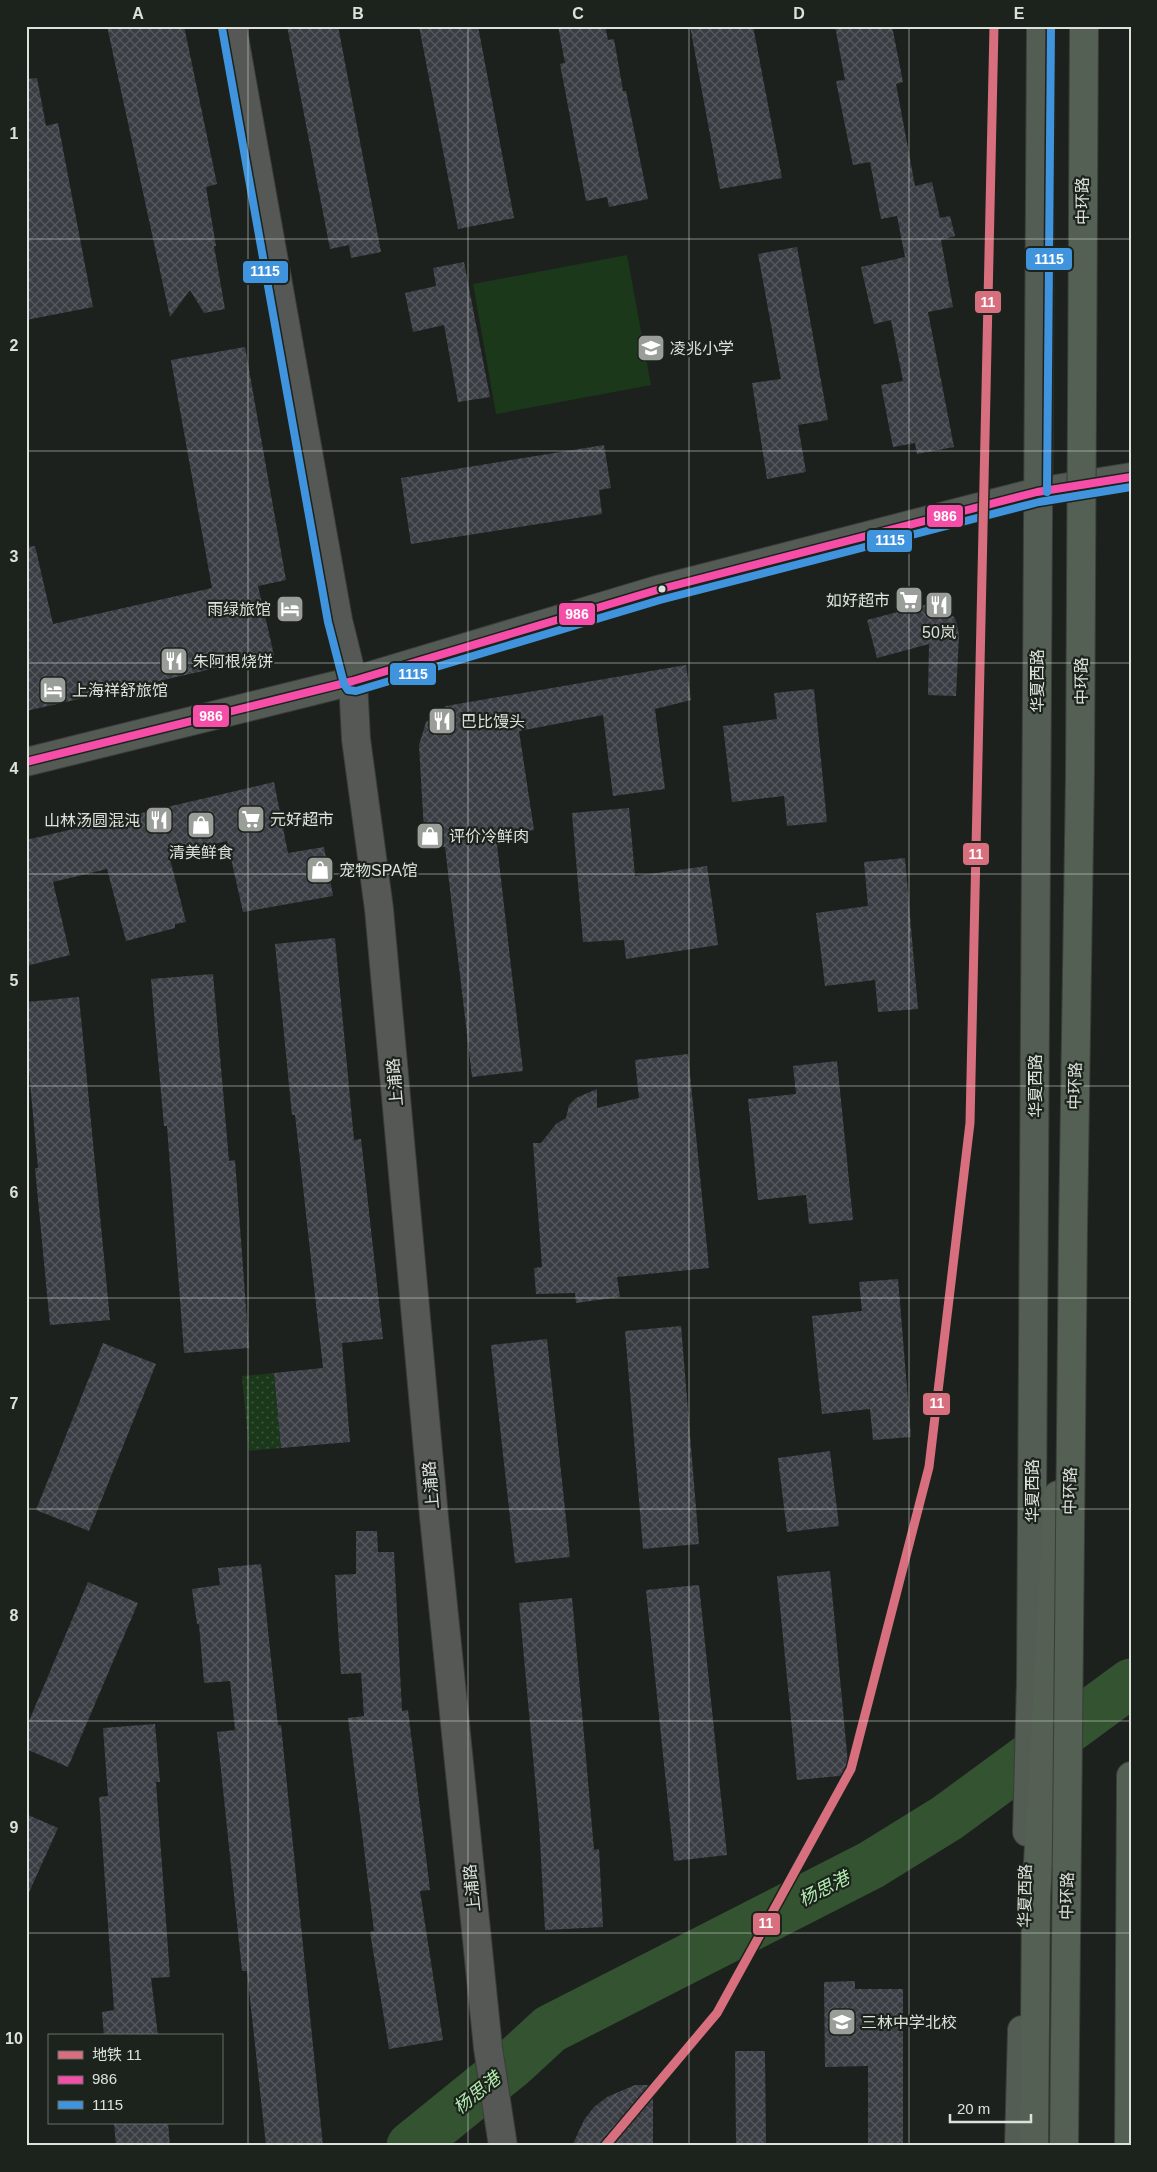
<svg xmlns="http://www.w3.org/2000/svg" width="1157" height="2172" viewBox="0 0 1157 2172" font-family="Arial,'Noto Sans SC',sans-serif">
  <defs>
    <pattern id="park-dots" width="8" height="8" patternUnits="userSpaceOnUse" patternTransform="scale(1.25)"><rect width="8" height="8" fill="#1b381a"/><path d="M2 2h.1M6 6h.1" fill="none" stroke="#3c543b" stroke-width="1.8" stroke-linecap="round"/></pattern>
    <pattern id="building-cross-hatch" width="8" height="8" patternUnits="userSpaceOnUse" patternTransform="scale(1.25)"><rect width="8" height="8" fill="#3a3d43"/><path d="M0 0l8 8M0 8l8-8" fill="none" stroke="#56595e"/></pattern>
  </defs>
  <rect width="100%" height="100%" fill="#1d211d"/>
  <path fill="url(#park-dots)" d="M 274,1373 L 281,1448 L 249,1451 L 242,1376 Z"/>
  <path fill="#1b381a" d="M 627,255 L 651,385 L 496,414 L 473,284 Z"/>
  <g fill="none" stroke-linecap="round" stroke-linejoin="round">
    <path stroke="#335331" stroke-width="49" d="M 411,2146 L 512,2064 L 550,2029 L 871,1865 L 947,1818 L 1131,1683"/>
  </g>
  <g fill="url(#building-cross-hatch)">
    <path d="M 107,26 L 184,26 L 217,184 L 206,187 L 216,246 L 214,246 L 225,309 L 204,313 L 190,290 L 170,317 Z"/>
    <path d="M 287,26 L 338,26 L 381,252 L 351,258 L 349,245 L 330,249 Z"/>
    <path d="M 419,26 L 478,26 L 514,218 L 458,229 Z"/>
    <path d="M 558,26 L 605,26 L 608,40 L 614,39 L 623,91 L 626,91 L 648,199 L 609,207 L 607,197 L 586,201 L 560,64 L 565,63 Z"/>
    <path d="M 690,26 L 753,26 L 782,178 L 720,189 Z"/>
    <path d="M 835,26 L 892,26 L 903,82 L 896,84 L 915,186 L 932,182 L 940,218 L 950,216 L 955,236 L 941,240 L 953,307 L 928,312 L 954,447 L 917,454 L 915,443 L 893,447 L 881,385 L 903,381 L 891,320 L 874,324 L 861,267 L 905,257 L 897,216 L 881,219 L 870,162 L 853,165 L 836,81 L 845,80 Z"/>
    <path d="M 37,78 L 46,126 L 58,123 L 93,307 L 26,320 L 26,79 Z"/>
    <path d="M 797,247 L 828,420 L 798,425 L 806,472 L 767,479 L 752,383 L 781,379 L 758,254 Z"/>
    <path d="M 464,262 L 490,397 L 458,402 L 444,325 L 413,332 L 405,293 L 436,286 L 433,268 Z"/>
    <path d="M 245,347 L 286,580 L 258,586 L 274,655 L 26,711 L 26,547 L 35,546 L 53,624 L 212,588 L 171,360 Z"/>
    <path d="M 604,445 L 611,488 L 599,490 L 602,514 L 411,544 L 401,478 Z"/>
    <path d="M 928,604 L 945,608 L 955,618 L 959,634 L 956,696 L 928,695 L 929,644 L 877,658 L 867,620 Z"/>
    <path d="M 686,665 L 691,700 L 655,709 L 665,789 L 613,796 L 603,715 L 519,731 L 534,830 L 496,836 L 523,1071 L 472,1077 L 445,847 L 425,848 L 419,745 L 426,722 L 446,706 Z"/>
    <path d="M 814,689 L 827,822 L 787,826 L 784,796 L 732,802 L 723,726 L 777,719 L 774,693 Z"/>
    <path d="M 274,782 L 288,853 L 324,847 L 333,896 L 243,912 L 227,841 L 169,855 L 186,922 L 175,924 L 175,928 L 126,941 L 107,869 L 53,882 L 70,955 L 26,966 L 26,840 Z"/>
    <path d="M 629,808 L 635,876 L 707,866 L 718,945 L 626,959 L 624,940 L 583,942 L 572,813 Z"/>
    <path d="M 905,858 L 918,1009 L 878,1012 L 875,980 L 825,986 L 816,913 L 868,906 L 864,862 Z"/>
    <path d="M 335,938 L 354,1140 L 361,1139 L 383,1339 L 342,1343 L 350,1442 L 281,1448 L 274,1373 L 323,1368 L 295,1115 L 292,1115 L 275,944 Z"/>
    <path d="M 213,974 L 229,1161 L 235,1160 L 249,1348 L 184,1353 L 167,1126 L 164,1126 L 151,979 Z"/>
    <path d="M 79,997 L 110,1320 L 50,1325 L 35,1168 L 38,1168 L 26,1040 L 26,1002 Z"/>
    <path d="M 688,1054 L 709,1268 L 617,1277 L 620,1297 L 576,1303 L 575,1293 L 536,1294 L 534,1268 L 542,1267 L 533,1143 L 541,1143 L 556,1124 L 566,1118 L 569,1105 L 576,1098 L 597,1089 L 597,1108 L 639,1098 L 635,1060 Z"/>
    <path d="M 837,1061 L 853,1220 L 809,1224 L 806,1195 L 758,1200 L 748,1099 L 796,1094 L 793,1066 Z"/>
    <path d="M 898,1279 L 911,1437 L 873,1440 L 870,1409 L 822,1414 L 812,1316 L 862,1311 L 859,1282 Z"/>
    <path d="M 681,1326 L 699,1544 L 643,1549 L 625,1331 Z"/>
    <path d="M 547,1339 L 570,1557 L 515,1563 L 491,1345 Z"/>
    <path d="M 103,1343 L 156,1364 L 89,1531 L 36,1510 Z"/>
    <path d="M 830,1451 L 839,1526 L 787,1532 L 778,1458 Z"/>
    <path d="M 356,1531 L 377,1531 L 378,1552 L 394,1552 L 402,1711 L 408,1710 L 430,1890 L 420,1891 L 443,2040 L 389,2049 L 370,1932 L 374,1931 L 348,1718 L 364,1716 L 361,1673 L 341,1674 L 337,1613 L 335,1575 L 356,1574 Z"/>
    <path d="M 261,1564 L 278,1725 L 281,1725 L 323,2146 L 266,2146 L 247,1971 L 242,1971 L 217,1732 L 235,1730 L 230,1681 L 204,1683 L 199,1624 L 197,1624 L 192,1589 L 220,1585 L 218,1568 Z"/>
    <path d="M 830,1571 L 849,1775 L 797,1780 L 777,1576 Z"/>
    <path d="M 88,1582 L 138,1603 L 68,1767 L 26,1749 L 26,1728 Z"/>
    <path d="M 699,1585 L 727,1855 L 674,1861 L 646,1590 Z"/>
    <path d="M 572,1598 L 594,1850 L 599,1849 L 603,1927 L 545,1930 L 539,1823 L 519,1603 Z"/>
    <path d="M 155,1724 L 160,1782 L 156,1782 L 170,1977 L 151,1978 L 158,2036 L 104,2036 L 102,2012 L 114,2010 L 99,1797 L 108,1796 L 103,1728 Z"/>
    <path d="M 26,1814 L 58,1828 L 26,1899 Z"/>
    <path d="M 855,1981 L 855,1989 L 903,1989 L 903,2146 L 868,2146 L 868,2066 L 825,2067 L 824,1982 Z"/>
    <path d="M 735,2051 L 765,2051 L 766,2146 L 736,2146 Z"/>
    <path d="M 635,2085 L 653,2085 L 653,2146 L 572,2146 L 584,2120 L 594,2107 L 607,2097 Z"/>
    <path d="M 114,2123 L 168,2123 L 170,2146 L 116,2146 Z"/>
  </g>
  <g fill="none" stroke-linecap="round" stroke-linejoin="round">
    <defs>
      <path id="street" d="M 232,26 L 338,620 L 353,681 L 356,739 L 379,909 L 434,1517 L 488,2048 L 503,2146"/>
      <path id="secondary" d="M 26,762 L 353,681 L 657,590 L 1037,492 L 1131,477"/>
      <g id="primary">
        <path d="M 1027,1832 L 1031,1681 L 1041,26"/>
        <path d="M 1019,2146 L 1022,2030"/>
      </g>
      <g id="highway">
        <path d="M 1034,2146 L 1036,1899 L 1058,1495"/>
        <path d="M 1129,2146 L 1131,1776"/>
      </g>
    </defs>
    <use href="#street" stroke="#3a3d3a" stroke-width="30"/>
    <use href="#secondary" stroke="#3a3d3a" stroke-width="30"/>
    <use href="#primary" stroke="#3a3d3a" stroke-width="30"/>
    <use href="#highway" stroke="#3a3d3a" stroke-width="30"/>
    <use href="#street" stroke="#555855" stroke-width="28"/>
    <use href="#secondary" stroke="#545a54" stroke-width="28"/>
    <use href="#primary" stroke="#535d53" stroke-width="28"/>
    <use href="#highway" stroke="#536053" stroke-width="28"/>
    <defs>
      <path id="highway-bridge" d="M 1064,2146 L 1073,1229 L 1080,775 L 1084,26"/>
    </defs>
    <use href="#highway-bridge" stroke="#3a3d3a" stroke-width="30" stroke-linecap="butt"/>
    <use href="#highway-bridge" stroke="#536053" stroke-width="28"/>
    <defs>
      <path id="bus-1" d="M 26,762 L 353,681 L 657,590 L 1037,492 L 1131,477"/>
      <g id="bus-2">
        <path d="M 222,28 L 328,622 L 344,684 L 348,690 L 356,691 L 660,600 L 1039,502 L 1131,487"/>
        <path d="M 1047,492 L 1051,26"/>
      </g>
    </defs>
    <use href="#bus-1" stroke="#1c221c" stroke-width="11"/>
    <use href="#bus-2" stroke="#1c221c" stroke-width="11"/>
    <use href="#bus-1" stroke="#f54da8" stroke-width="8"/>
    <use href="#bus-2" stroke="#4094de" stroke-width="8"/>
    <defs>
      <path id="metro-1" d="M 605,2146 L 717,2013 L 851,1769 L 929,1467 L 970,1123 L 994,26"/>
    </defs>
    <use href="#metro-1" stroke="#1c221c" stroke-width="12"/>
    <use href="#metro-1" stroke="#d76f7e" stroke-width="9"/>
  </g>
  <path fill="none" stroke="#dce1dc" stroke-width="1" stroke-opacity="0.55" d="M 248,26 L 248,2146M 468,26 L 468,2146M 689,26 L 689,2146M 909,26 L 909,2146M 26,239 L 1131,239M 26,451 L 1131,451M 26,663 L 1131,663M 26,874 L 1131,874M 26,1086 L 1131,1086M 26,1298 L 1131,1298M 26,1509 L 1131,1509M 26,1721 L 1131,1721M 26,1933 L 1131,1933"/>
  <defs>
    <symbol id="school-square" viewBox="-11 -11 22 22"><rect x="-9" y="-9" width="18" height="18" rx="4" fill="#999e99" stroke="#1c221c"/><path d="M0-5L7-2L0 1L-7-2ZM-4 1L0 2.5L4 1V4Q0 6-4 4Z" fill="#fff"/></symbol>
    <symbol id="supermarket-square" viewBox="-11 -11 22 22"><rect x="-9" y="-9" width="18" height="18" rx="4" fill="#999e99" stroke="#1c221c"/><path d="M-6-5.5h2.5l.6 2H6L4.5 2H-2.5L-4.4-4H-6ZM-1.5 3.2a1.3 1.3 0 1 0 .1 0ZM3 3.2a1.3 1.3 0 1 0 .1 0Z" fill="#fff"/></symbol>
    <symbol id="restaurant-square" viewBox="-11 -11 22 22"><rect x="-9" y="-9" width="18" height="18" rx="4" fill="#999e99" stroke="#1c221c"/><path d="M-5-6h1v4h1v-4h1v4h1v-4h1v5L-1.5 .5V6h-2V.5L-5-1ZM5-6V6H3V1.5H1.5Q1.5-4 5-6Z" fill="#fff"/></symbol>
    <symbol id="hotel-square" viewBox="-11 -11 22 22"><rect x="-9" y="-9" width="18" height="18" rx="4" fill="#999e99" stroke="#1c221c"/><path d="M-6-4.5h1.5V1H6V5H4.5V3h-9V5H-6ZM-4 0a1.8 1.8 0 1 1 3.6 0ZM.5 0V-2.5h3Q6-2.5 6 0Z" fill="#fff"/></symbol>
    <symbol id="shop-square" viewBox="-11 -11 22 22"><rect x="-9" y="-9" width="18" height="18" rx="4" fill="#999e99" stroke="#1c221c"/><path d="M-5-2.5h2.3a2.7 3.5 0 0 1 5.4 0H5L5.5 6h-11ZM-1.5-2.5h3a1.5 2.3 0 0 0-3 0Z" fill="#fff"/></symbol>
  </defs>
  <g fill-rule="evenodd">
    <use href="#school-square" x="635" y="332" width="32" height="32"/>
    <use href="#supermarket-square" x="893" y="584" width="32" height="32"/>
    <use href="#restaurant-square" x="923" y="589" width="32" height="32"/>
    <use href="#hotel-square" x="274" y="593" width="32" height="32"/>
    <use href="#restaurant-square" x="158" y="645" width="32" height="32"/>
    <use href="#hotel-square" x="37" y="674" width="32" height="32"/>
    <use href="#restaurant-square" x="426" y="705" width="32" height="32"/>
    <use href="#supermarket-square" x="235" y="803" width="32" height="32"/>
    <use href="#restaurant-square" x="143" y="804" width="32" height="32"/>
    <use href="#shop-square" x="185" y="809" width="32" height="32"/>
    <use href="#shop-square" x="414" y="820" width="32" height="32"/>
    <use href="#shop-square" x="304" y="854" width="32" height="32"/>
    <use href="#school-square" x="826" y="2006" width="32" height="32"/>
  </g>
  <circle fill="#dce1dc" stroke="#1c221c" stroke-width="2" cx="662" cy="589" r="4.5"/>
  <g text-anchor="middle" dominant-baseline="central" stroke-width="4.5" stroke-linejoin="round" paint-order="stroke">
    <g font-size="16" fill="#dce1dc" stroke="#1c221c">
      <text transform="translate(1082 201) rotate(-90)">中环路</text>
      <text transform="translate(1037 681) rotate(-90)">华夏西路</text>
      <text transform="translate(1081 681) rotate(-90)">中环路</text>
      <text transform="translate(395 1082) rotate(-95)">上浦路</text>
      <text transform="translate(1035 1086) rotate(-90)">华夏西路</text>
      <text transform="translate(1075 1086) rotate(-89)">中环路</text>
      <text transform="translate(431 1485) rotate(-95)">上浦路</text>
      <text transform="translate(1032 1491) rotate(-90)">华夏西路</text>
      <text transform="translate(1070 1491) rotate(-89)">中环路</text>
      <text transform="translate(472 1888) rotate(-96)">上浦路</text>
      <text transform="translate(1025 1896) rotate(-89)">华夏西路</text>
      <text transform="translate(1067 1896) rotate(-89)">中环路</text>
    </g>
    <g font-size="16" fill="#dce1dc" stroke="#1c221c" text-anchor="start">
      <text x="670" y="348">凌兆小学</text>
      <text x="890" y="600" text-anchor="end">如好超市</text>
      <text x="271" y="609" text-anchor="end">雨绿旅馆</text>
      <text x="939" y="632" text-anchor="middle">50岚</text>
      <text x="193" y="661">朱阿根烧饼</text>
      <text x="72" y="690">上海祥舒旅馆</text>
      <text x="461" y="721">巴比馒头</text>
      <text x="270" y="819">元好超市</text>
      <text x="140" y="820" text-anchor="end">山林汤圆混沌</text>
      <text x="449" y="836">评价冷鲜肉</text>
      <text x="201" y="852" text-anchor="middle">清美鲜食</text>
      <text x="339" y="870">宠物SPA馆</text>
      <text x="861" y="2022">三林中学北校</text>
    </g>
    <g font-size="18" font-style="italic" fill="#b2edae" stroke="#1c221c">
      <text transform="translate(824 1889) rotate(-27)">杨思港</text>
      <text transform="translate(477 2093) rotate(-39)">杨思港</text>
    </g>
  </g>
  <g stroke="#1c221c" stroke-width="2">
    <rect x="1025" y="247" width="48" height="24" rx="5" fill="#4094de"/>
    <rect x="242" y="260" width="47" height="24" rx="5" fill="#4094de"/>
    <rect x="974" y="290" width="28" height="24" rx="5" fill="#d76f7e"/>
    <rect x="926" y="504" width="38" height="24" rx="5" fill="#f54da8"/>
    <rect x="866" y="529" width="47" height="24" rx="5" fill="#4094de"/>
    <rect x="558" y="602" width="38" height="24" rx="5" fill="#f54da8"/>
    <rect x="389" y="662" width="48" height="24" rx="5" fill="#4094de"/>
    <rect x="192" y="704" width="38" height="24" rx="5" fill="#f54da8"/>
    <rect x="962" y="842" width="28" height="24" rx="5" fill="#d76f7e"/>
    <rect x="922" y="1392" width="29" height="24" rx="5" fill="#d76f7e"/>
    <rect x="752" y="1912" width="29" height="24" rx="5" fill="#d76f7e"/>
  </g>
  <g font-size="14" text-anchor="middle" font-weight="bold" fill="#fff">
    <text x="1049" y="264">1115</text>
    <text x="265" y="276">1115</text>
    <text x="988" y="307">11</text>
    <text x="945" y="521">986</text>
    <text x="890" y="545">1115</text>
    <text x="577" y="619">986</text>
    <text x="413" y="679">1115</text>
    <text x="211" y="721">986</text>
    <text x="976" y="859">11</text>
    <text x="937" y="1408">11</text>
    <text x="766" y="1928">11</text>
  </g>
  <rect width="1157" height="2172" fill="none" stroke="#1c221c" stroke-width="55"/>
  <rect x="48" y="2034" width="175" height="90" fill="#1c221c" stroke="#696e69"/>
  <rect x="58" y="2051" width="25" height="8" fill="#d76f7e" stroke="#696e69"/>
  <text x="92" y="2060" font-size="15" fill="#dce1dc">地铁 11</text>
  <rect x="58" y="2076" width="25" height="8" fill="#f54da8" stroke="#696e69"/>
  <text x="92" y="2084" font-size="15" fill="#dce1dc">986</text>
  <rect x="58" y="2101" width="25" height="8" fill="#4094de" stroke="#696e69"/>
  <text x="92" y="2110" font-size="15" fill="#dce1dc">1115</text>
  <path d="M950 2114v8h81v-8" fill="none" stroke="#dce1dc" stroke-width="2.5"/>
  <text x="957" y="2114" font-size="15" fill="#dce1dc" stroke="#1c221c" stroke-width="4" paint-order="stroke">20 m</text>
  <rect x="28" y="28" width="1102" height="2116" fill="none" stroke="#dce1dc" stroke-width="2"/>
  <g font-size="16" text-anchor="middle" font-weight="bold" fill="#dce1dc">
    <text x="138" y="19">A</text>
    <text x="358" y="19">B</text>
    <text x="578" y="19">C</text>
    <text x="799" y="19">D</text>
    <text x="1019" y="19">E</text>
    <text x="14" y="139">1</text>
    <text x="14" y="351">2</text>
    <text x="14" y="562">3</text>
    <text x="14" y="774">4</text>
    <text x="14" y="986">5</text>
    <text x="14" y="1198">6</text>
    <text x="14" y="1409">7</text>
    <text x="14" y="1621">8</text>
    <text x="14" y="1833">9</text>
    <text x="14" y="2044">10</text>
  </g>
</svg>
